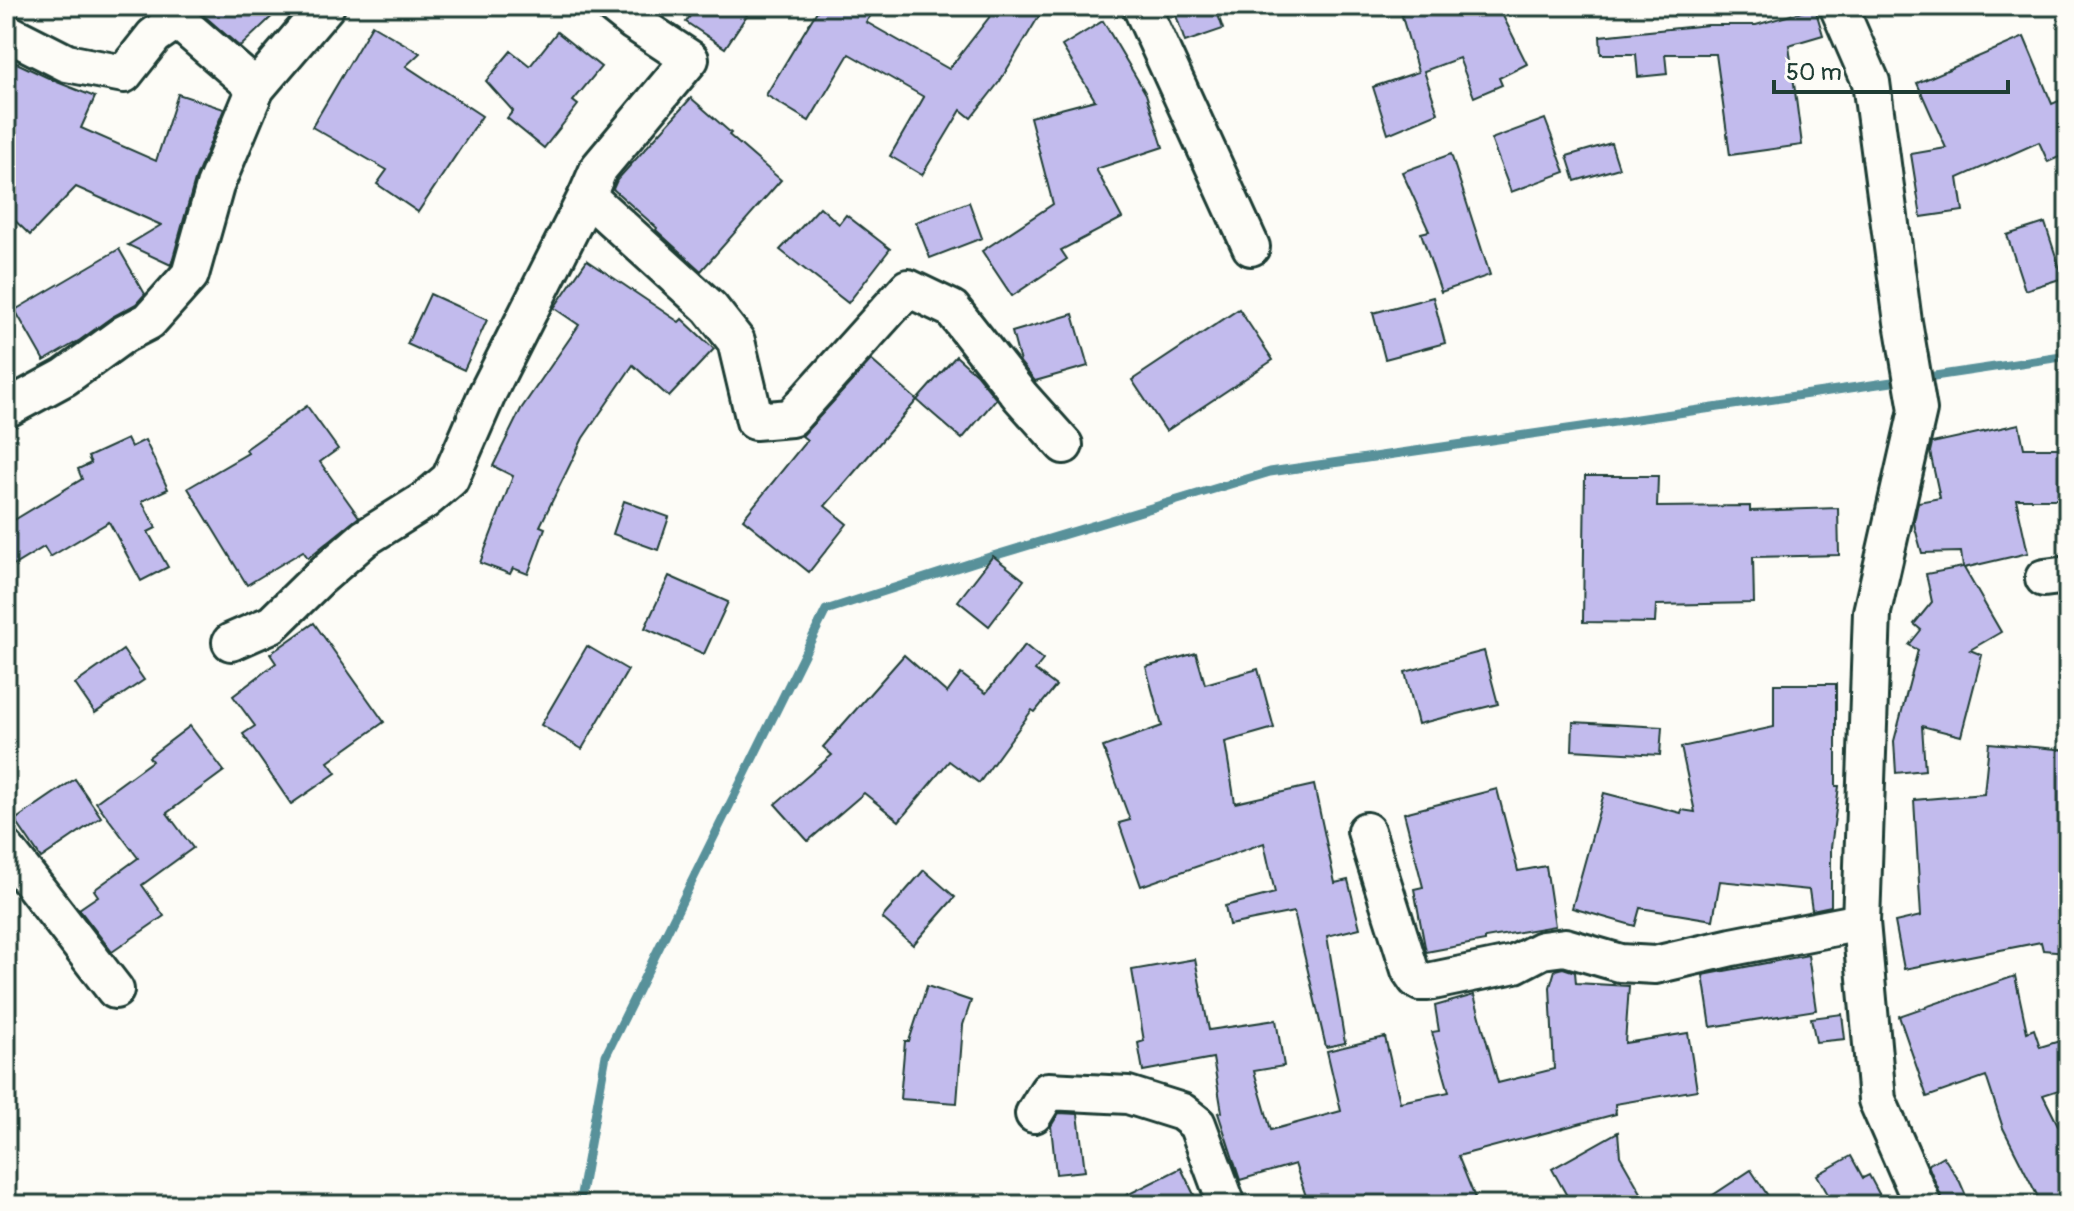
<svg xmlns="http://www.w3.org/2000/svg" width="2074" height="1211" viewBox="0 0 2074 1211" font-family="Pangolin,sans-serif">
  <rect width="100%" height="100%" fill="#fdfcf7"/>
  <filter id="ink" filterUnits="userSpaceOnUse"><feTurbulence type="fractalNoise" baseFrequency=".0125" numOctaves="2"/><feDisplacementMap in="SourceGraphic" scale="16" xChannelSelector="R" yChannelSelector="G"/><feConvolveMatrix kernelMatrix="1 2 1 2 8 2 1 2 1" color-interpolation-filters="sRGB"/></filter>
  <g filter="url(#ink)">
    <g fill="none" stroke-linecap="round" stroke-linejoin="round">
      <g stroke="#58919a" stroke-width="9">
        <path d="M 1921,378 L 2068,356"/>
        <path d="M 579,1205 L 606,1055 L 826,610 L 993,556 L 1270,472 L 1906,380"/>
      </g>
    </g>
    <g fill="#c2bbed" stroke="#1f3d34" stroke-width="2">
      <path d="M 193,6 L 283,6 L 240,47 Z"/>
      <path d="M 697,6 L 753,6 L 725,48 L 686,22 Z"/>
      <path d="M 820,6 L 878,6 L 866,22 L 949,69 L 998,6 L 1045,6 L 1000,81 L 971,118 L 961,110 L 922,175 L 890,156 L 924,97 L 849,54 L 809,121 L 766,95 Z"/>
      <path d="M 1191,6 L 1215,6 L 1223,29 L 1185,42 L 1175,12 Z"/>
      <path d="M 1399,6 L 1498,6 L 1527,64 L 1499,78 L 1502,85 L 1474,97 L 1459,58 L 1424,71 L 1438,113 L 1388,134 L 1373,87 L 1418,72 Z"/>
      <path d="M 1815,8 L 1823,35 L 1789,45 L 1802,145 L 1730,155 L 1716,54 L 1665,54 L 1667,74 L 1638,77 L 1636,54 L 1601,54 L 1600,36 L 1708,25 L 1756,25 Z"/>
      <path d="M 1103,21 L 1146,94 L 1163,147 L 1096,169 L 1122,218 L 1061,250 L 1067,259 L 1012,296 L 982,251 L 1053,204 L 1030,117 L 1095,100 L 1062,46 Z"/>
      <path d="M 372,25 L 420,53 L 406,66 L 482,116 L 418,212 L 377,184 L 387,170 L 312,127 Z"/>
      <path d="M 557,32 L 601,67 L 573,101 L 578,105 L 544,148 L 507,118 L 513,111 L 486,81 L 511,51 L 530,66 Z"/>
      <path d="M 2024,37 L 2052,104 L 2061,100 L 2068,117 L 2068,153 L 2048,162 L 2039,142 L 1958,178 L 1963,211 L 1921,217 L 1911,154 L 1946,148 L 1917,83 Z"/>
      <path d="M 6,58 L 57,82 L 95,97 L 81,128 L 156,161 L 178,94 L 224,109 L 195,180 L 171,265 L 128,245 L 161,225 L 76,187 L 30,235 L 6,212 Z"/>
      <path d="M 691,98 L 731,133 L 729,135 L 781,180 L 701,271 L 656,230 L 657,228 L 613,189 L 617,180 Z"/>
      <path d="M 1545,119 L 1565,172 L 1511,192 L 1491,139 Z"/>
      <path d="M 1611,143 L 1619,168 L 1575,181 L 1567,156 Z"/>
      <path d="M 1451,154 L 1490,275 L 1441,292 L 1421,233 L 1429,231 L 1402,172 Z"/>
      <path d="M 969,202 L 982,238 L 930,258 L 916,222 Z"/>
      <path d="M 820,207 L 839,224 L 846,215 L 890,249 L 848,303 L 780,250 Z"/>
      <path d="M 2045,223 L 2063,278 L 2025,290 L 2007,235 Z"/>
      <path d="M 119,249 L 145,294 L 136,304 L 112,317 L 80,340 L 44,361 L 15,310 Z"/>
      <path d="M 587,260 L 679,322 L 682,319 L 714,349 L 669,397 L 633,365 L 583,438 L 540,526 L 545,528 L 528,574 L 513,568 L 510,574 L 480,563 L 513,476 L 493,466 L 521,409 L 579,325 L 554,308 Z"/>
      <path d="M 430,294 L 487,320 L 464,370 L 407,344 Z"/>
      <path d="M 1433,297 L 1445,343 L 1385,359 L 1373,313 Z"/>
      <path d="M 1239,309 L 1273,360 L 1166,431 L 1132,380 Z"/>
      <path d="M 1073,314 L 1088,366 L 1035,381 L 1020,362 L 1012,332 Z"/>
      <path d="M 956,356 L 976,374 L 996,399 L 962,439 L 917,400 Z"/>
      <path d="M 871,360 L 917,400 L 825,506 L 847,524 L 809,572 L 743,519 L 807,440 L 802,436 Z"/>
      <path d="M 307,406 L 338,449 L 320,462 L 359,517 L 308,558 L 303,551 L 247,585 L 188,488 L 248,453 L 246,449 Z"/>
      <path d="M 2019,424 L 2024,448 L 2068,448 L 2068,499 L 2016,499 L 2028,553 L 1964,568 L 2001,632 L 1970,650 L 1982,655 L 1961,736 L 1922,726 L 1925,770 L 1896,773 L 1894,741 L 1918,650 L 1909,645 L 1921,630 L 1914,624 L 1932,602 L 1926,574 L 1963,567 L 1961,552 L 1922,553 L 1915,528 L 1914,522 L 1918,502 L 1940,498 L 1930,452 L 1932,443 Z"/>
      <path d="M 127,439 L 131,447 L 145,440 L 168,489 L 142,501 L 156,528 L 148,532 L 168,567 L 141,581 L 109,522 L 50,557 L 44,547 L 6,570 L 6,525 L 82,479 L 78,469 L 91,463 L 88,457 Z"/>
      <path d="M 1585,476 L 1658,476 L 1657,507 L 1750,506 L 1750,511 L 1838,508 L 1839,555 L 1753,557 L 1754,603 L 1656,605 L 1655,623 L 1583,622 Z"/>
      <path d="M 624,501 L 669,517 L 658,550 L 613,534 Z"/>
      <path d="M 993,556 L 1024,580 L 989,626 L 958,601 Z"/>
      <path d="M 669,576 L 728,602 L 704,654 L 645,628 Z"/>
      <path d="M 314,623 L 384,722 L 328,762 L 336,773 L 291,804 L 243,734 L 255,726 L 233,696 L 276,663 L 270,654 Z"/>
      <path d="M 1025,645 L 1043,660 L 1035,670 L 1056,686 L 1035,712 L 1032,710 L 979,783 L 949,761 L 899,821 L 864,793 L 808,841 L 775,804 L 832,755 L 823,747 L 904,655 L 947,693 L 961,674 L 986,693 Z"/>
      <path d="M 587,646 L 628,670 L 582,749 L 541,725 Z"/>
      <path d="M 123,650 L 144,680 L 95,713 L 75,684 Z"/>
      <path d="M 1484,651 L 1498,704 L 1418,724 L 1405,672 Z"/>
      <path d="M 1196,653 L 1205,684 L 1258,669 L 1274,728 L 1225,742 L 1235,803 L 1314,785 L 1335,883 L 1348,880 L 1360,928 L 1327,936 L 1345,1043 L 1326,1047 L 1294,912 L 1229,925 L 1225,906 L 1275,893 L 1264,843 L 1141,886 L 1119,823 L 1130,820 L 1103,747 L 1162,726 L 1146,667 Z"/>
      <path d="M 1774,684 L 1836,684 L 1836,786 L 1839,786 L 1831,848 L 1831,906 L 1812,910 L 1809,890 L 1720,881 L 1713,920 L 1640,908 L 1635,926 L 1572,908 L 1604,793 L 1681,813 L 1682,810 L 1695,812 L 1681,747 L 1774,727 Z"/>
      <path d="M 1573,722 L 1662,727 L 1660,755 L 1572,750 Z"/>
      <path d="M 190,726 L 224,771 L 167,813 L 193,848 L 142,885 L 164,916 L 112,952 L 79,909 L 98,896 L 94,890 L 138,858 L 96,802 L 152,761 L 149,757 Z"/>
      <path d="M 1989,743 L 2068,750 L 2068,952 L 2043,950 L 2041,942 L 1904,969 L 1895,922 L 1921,916 L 1914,800 L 1984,794 Z"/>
      <path d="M 75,779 L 101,817 L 41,858 L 15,820 Z"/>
      <path d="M 1497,789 L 1518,871 L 1546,866 L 1555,926 L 1485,938 L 1485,941 L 1426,952 L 1414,889 L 1423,887 L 1404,813 Z"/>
      <path d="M 924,870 L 955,897 L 913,945 L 882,918 Z"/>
      <path d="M 1808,955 L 1816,1010 L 1711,1027 L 1703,975 Z"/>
      <path d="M 1195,959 L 1209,1030 L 1276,1020 L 1284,1066 L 1254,1071 L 1271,1130 L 1341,1111 L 1327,1051 L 1385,1037 L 1400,1102 L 1449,1092 L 1432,1032 L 1439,1031 L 1435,1006 L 1474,995 L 1498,1083 L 1554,1069 L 1550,987 L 1555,970 L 1563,968 L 1575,972 L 1576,983 L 1629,986 L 1625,1043 L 1688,1033 L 1697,1090 L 1615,1104 L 1616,1114 L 1458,1156 L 1475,1198 L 1458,1205 L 1309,1205 L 1295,1164 L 1240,1180 L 1218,1113 L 1222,1112 L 1213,1058 L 1143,1071 L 1138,1043 L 1144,1041 L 1132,970 Z"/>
      <path d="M 2015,976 L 2027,1032 L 2034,1029 L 2040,1047 L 2063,1040 L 2068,1054 L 2068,1087 L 2043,1095 L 2068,1145 L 2068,1205 L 2042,1205 L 2003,1128 L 1986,1076 L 1927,1097 L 1899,1016 Z"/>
      <path d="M 927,986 L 971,1001 L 963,1025 L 957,1103 L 900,1099 L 905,1041 L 909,1041 Z"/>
      <path d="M 1842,1014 L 1845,1039 L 1816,1042 L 1811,1018 Z"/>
      <path d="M 1059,1113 L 1078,1114 L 1085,1171 L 1056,1174 L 1051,1126 Z"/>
      <path d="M 1618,1132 L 1620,1156 L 1648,1205 L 1572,1205 L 1552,1169 Z"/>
      <path d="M 1851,1156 L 1863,1178 L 1869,1175 L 1885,1205 L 1812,1205 L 1829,1196 L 1817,1175 Z"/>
      <path d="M 1943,1156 L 1960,1182 L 1970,1205 L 1946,1205 L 1943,1201 L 1928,1165 Z"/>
      <path d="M 1181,1168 L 1199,1205 L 1107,1205 Z"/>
      <path d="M 1751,1170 L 1774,1205 L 1698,1205 Z"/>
    </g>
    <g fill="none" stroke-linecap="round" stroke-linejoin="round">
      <defs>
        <g id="minor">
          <path d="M 614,6 L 634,22 L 690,59 L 599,168 L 587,196 L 710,308 L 736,341 L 755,421 L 791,418 L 908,288 L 952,309 L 1021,397 L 1064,445"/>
          <path d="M 1141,6 L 1251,247"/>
          <path d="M 1838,6 L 1871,82 L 1903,322 L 1918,410 L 1872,612 L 1861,922 L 1877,1100 L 1923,1205"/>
          <path d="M 6,32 L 67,63 L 124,74 L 154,36 L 177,20 L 256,88"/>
          <path d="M 6,409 L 65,377 L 124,334 L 149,321 L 190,275 L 215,186 L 256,88 L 326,6"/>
          <path d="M 2044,578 L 2068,575"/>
          <path d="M 231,642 L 272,624 L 318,579 L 365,538 L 424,501 L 450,479 L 488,392 L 587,196"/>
          <path d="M 1366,831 L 1410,970 L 1416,979 L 1420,982 L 1428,982 L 1515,964 L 1542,950 L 1565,947 L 1620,963 L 1655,965 L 1732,947 L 1861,922"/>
          <path d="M 6,849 L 115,990"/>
          <path d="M 1034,1114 L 1048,1091 L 1128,1095 L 1182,1112 L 1197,1124 L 1227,1205"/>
        </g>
      </defs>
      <use href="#minor" stroke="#1f3d34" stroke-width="42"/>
      <use href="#minor" stroke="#fdfcf7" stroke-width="36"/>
    </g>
  </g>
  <rect width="2074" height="1211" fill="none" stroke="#fdfcf7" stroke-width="32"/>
  <rect x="16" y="16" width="2042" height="1179" fill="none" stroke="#1f3d34" stroke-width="3" filter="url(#ink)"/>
  <path d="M1774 80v12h234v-12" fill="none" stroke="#1f3d34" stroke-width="4"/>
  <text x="1786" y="80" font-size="24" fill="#1f3d34" stroke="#fdfcf7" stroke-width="6" paint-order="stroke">50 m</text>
</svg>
